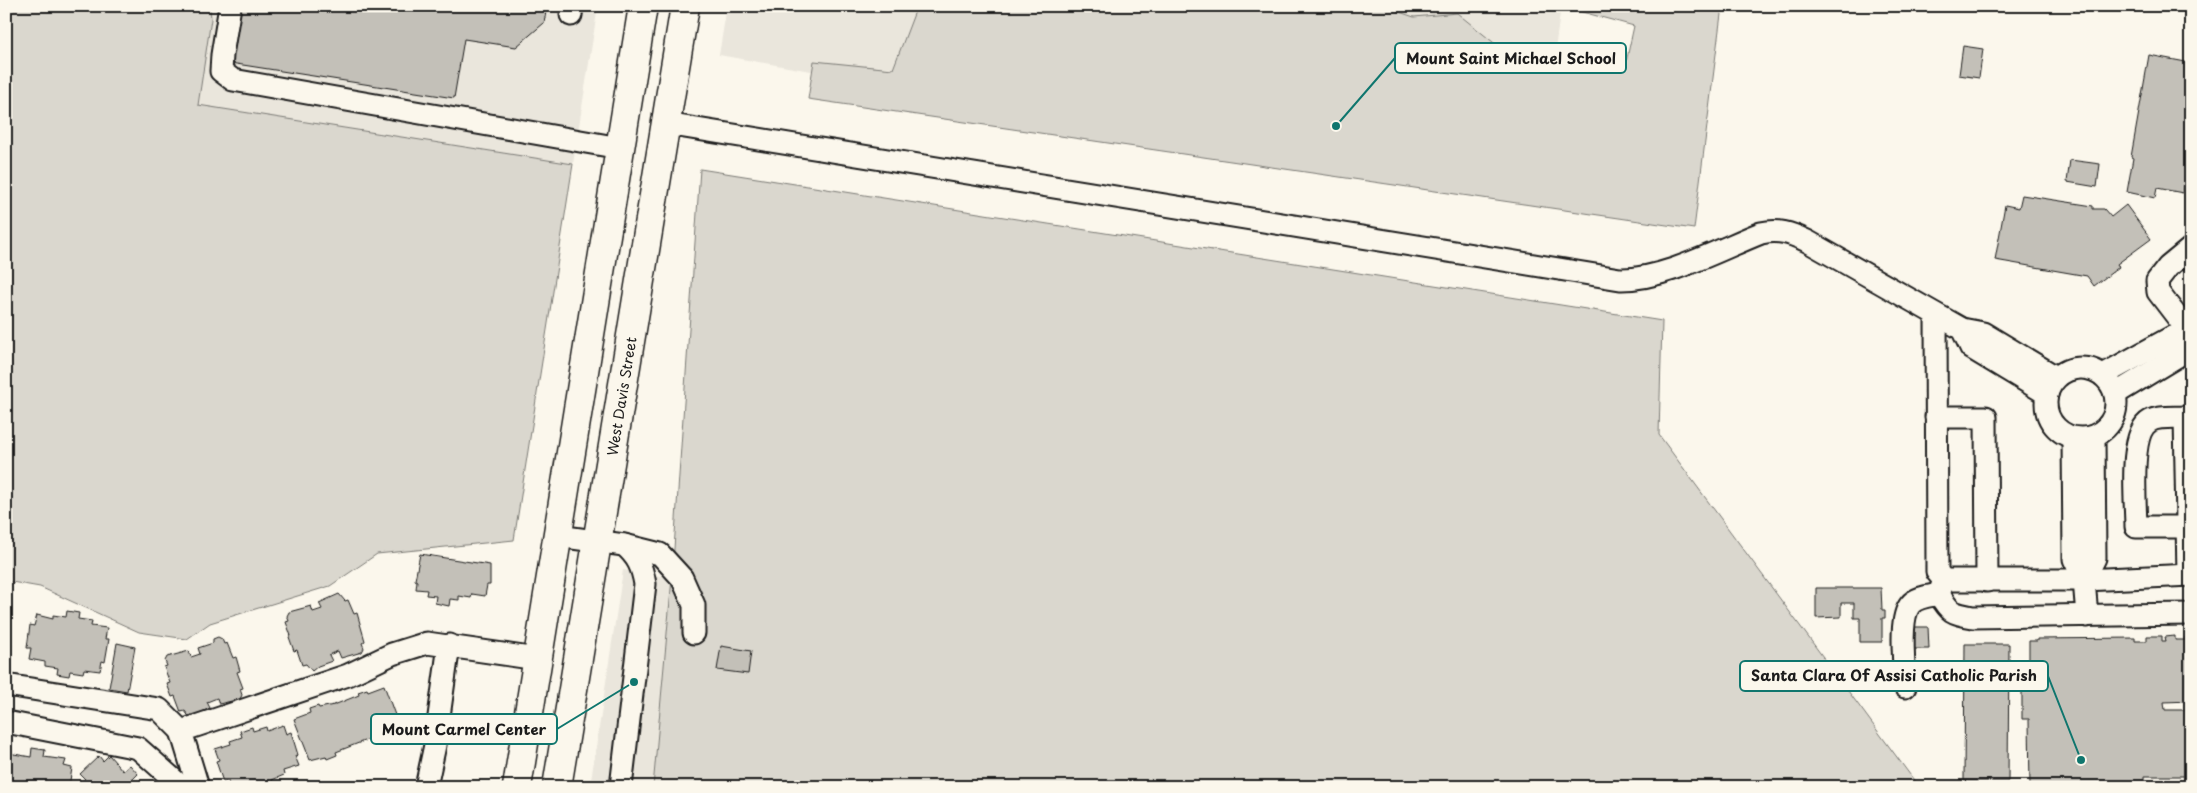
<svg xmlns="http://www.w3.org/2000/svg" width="2197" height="793" viewBox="0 0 2197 793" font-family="'Playpen Sans',sans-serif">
  <rect width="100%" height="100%" fill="#fbf7ec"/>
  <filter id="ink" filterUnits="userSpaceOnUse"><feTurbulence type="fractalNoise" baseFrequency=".02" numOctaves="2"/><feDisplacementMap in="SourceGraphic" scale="10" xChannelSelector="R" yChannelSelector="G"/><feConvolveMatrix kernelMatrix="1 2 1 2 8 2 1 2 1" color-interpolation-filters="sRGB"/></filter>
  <g filter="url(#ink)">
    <g fill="#eae6dc">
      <path d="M 210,6 L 598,6 L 573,164 L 198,105 L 211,19 Z"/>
      <path d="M 727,6 L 1561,6 L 1535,197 L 719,55 Z"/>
      <path d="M 623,570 L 672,578 L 653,787 L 590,787 Z"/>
    </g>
    <g fill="#dad7ce" stroke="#7b7a75">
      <path d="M 6,6 L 210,6 L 211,19 L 198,105 L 573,164 L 514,540 L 377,554 L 330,586 L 210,623 L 187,639 L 139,632 L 40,587 L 6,581 Z"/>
      <path d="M 917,6 L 1382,6 L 1414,17 L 1457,13 L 1509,55 L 1625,67 L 1634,26 L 1560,6 L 1722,6 L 1694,229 L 808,99 L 814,61 L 893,69 Z"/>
      <path d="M 700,169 L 1662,321 L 1659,435 L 1919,787 L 653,787 L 672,578 Z"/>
    </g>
    <g fill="#c3c0b8" stroke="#1c1c1c">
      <path d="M 239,6 L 547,6 L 544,23 L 516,47 L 464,39 L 454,98 L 230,63 Z"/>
      <path d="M 1963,46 L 1983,49 L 1979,78 L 1959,75 Z"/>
      <path d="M 2149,55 L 2191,63 L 2191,133 L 2183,193 L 2157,188 L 2155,198 L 2127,192 L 2133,158 L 2131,157 Z"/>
      <path d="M 2070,160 L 2100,164 L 2097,187 L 2067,182 Z"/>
      <path d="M 2022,195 L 2093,206 L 2093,209 L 2104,209 L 2111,217 L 2126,205 L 2151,239 L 2117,264 L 2119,267 L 2094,286 L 2087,276 L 1995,260 L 2005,205 L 2019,208 Z"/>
      <path d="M 420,554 L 490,565 L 490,585 L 487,585 L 485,596 L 472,594 L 471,598 L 459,596 L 459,600 L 450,599 L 449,606 L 435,603 L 436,596 L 426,595 L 427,590 L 416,589 L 417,581 L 415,580 Z"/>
      <path d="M 1816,588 L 1881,588 L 1882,610 L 1885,610 L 1885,618 L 1882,618 L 1882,642 L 1860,642 L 1860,618 L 1854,618 L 1854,603 L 1841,603 L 1841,617 L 1816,618 Z"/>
      <path d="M 339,594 L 345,601 L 348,600 L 354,614 L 357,613 L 365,641 L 362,643 L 364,648 L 362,652 L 341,658 L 338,651 L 329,655 L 332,661 L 318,666 L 312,671 L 306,664 L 302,665 L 297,650 L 294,651 L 289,637 L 291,636 L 286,622 L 289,621 L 287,616 L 289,612 L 311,606 L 313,612 L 322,609 L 319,603 Z"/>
      <path d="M 67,611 L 79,613 L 78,619 L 92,621 L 91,626 L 107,628 L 105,639 L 109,639 L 105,662 L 102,661 L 100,671 L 84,669 L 83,673 L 70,671 L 69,676 L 57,674 L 58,668 L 45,666 L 45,662 L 29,659 L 31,648 L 27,648 L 30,625 L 34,626 L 37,615 L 53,619 L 53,615 L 66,617 Z"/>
      <path d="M 1913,627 L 1928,627 L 1929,649 L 1914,649 Z"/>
      <path d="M 6,632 L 12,646 L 6,648 Z"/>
      <path d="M 2147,636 L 2162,636 L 2162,641 L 2166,641 L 2165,637 L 2175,636 L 2175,640 L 2185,640 L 2185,637 L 2191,636 L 2191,701 L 2164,702 L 2165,710 L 2191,710 L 2191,776 L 2144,776 L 2144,787 L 2030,787 L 2029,719 L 2022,719 L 2022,686 L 2029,686 L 2029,641 L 2037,641 L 2037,639 L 2135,638 L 2135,641 L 2147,641 Z"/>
      <path d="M 218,637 L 222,639 L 224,644 L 227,643 L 233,658 L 236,657 L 240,671 L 237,672 L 243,688 L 240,689 L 242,695 L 240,699 L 219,704 L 217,698 L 207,702 L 210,708 L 190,718 L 185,711 L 181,712 L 175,696 L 172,697 L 167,684 L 170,683 L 164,667 L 167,666 L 165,661 L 167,657 L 189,651 L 191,657 L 200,654 L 198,648 L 213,643 L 213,639 Z"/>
      <path d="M 117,643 L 135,647 L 127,691 L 109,688 Z"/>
      <path d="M 1965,644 L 2009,644 L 2008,781 L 1964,781 Z"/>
      <path d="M 721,646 L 751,651 L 748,674 L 717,670 Z"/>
      <path d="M 384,685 L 399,726 L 384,734 L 385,737 L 375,741 L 374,737 L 336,752 L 337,755 L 327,759 L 326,756 L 310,760 L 294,719 L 310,713 L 309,709 L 318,706 L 319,708 L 334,705 L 359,695 L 358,692 L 367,689 L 368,691 Z"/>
      <path d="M 283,725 L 286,734 L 291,732 L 298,755 L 295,756 L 299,766 L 283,771 L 284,775 L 272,780 L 274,784 L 266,787 L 262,787 L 261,784 L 253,787 L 230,787 L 228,781 L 223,782 L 216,761 L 219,760 L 215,749 L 231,744 L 230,741 L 242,737 L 240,731 L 252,727 L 253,731 L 266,727 L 267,731 Z"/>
      <path d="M 32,748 L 45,750 L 44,757 L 66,760 L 64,766 L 72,768 L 69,787 L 6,787 L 8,753 L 31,757 Z"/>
      <path d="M 109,755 L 123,771 L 130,765 L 138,774 L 132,780 L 137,787 L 82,787 L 79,784 L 85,779 L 80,774 L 99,756 L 103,761 Z"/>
    </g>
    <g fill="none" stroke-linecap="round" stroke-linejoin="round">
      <defs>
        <g id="minor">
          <path d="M 230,6 L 222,55 L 221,71 L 233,80 L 620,148"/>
          <path d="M 571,15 L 572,6"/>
          <path d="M 666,124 L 1620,279 C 1664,280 1720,249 1761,233 C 1779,229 1790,233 1807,241 L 1962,329 L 1983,333 L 2056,377"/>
          <path d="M 2191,248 L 2168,267 L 2157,281 L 2158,292 L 2191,335"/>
          <path d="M 1936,315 L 1937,572 L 1944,580 L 2084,580 L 2191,575"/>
          <path d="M 1962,329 L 1971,348 L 2047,394"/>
          <circle cx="2081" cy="403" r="35"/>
          <path d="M 2103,375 L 2172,337 L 2191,336"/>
          <path d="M 2115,394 L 2181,354 L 2191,337"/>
          <path d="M 1936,417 L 1986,417 L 1987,581"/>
          <path d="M 2185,417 C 2175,418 2158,416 2150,421 C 2128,433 2136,504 2136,527 L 2191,527"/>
          <path d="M 2073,438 L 2074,559 L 2084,580 L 2095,558 L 2094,436"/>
          <path d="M 558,536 L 624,545 L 660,554 L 682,578 L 694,605 L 694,633"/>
          <path d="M 2188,575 L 2185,417 L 2191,417"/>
          <path d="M 2084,580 L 2087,616"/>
          <path d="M 1939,594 C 1950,613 1952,613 1973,617 L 2191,614"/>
          <path d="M 6,685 L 159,709 L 181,731"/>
          <path d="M 1905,687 C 1905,667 1898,620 1910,605 C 1916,597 1930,596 1939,594 L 1944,580"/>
          <path d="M 6,722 L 138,748 L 182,787"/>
          <path d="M 198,787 L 181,731 L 348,675 L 392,654 L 427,643 L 537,659"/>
          <path d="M 426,787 L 435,745 L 449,645"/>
          <path d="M 621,787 L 645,584 C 642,567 638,557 624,545"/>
        </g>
        <g id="major">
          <path d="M 517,787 L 643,6"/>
          <path id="s1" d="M 557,787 L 685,6"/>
        </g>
      </defs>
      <use href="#minor" stroke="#1c1c1c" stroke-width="25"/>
      <use href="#major" stroke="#1c1c1c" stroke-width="31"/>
      <use href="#minor" stroke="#fbf7ec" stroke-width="21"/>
      <use href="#major" stroke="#fbf7ec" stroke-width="28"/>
    </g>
  </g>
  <g text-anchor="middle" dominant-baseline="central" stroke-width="4.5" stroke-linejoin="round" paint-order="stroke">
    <g font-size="14" fill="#1c1c1c" stroke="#fbf7ec">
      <text stroke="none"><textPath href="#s1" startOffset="396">West Davis Street</textPath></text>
    </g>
  </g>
  <path fill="none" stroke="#0f766e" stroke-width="2" d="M1336 126L1395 58M2081 760L2048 676M634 682L557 729"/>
  <g fill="#0f766e" stroke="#fbf7ec" stroke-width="2">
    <circle cx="1336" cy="126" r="5"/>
    <circle cx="2081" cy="760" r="5"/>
    <circle cx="634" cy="682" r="5"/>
  </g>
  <g fill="#fbf7ec" stroke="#0f766e" stroke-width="2">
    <rect x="1395" y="43" width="231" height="30" rx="5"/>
    <rect x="1740" y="661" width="308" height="30" rx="5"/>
    <rect x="371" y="714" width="186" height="30" rx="5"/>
  </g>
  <g font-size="15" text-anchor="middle" font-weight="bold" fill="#1c1c1c">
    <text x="1511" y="64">Mount Saint Michael School</text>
    <text x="1894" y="681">Santa Clara Of Assisi Catholic Parish</text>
    <text x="464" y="735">Mount Carmel Center</text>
  </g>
  <rect width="2197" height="793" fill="none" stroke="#fbf7ec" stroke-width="25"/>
  <rect x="12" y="12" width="2172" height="768" fill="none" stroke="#1c1c1c" stroke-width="2" filter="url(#ink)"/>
</svg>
